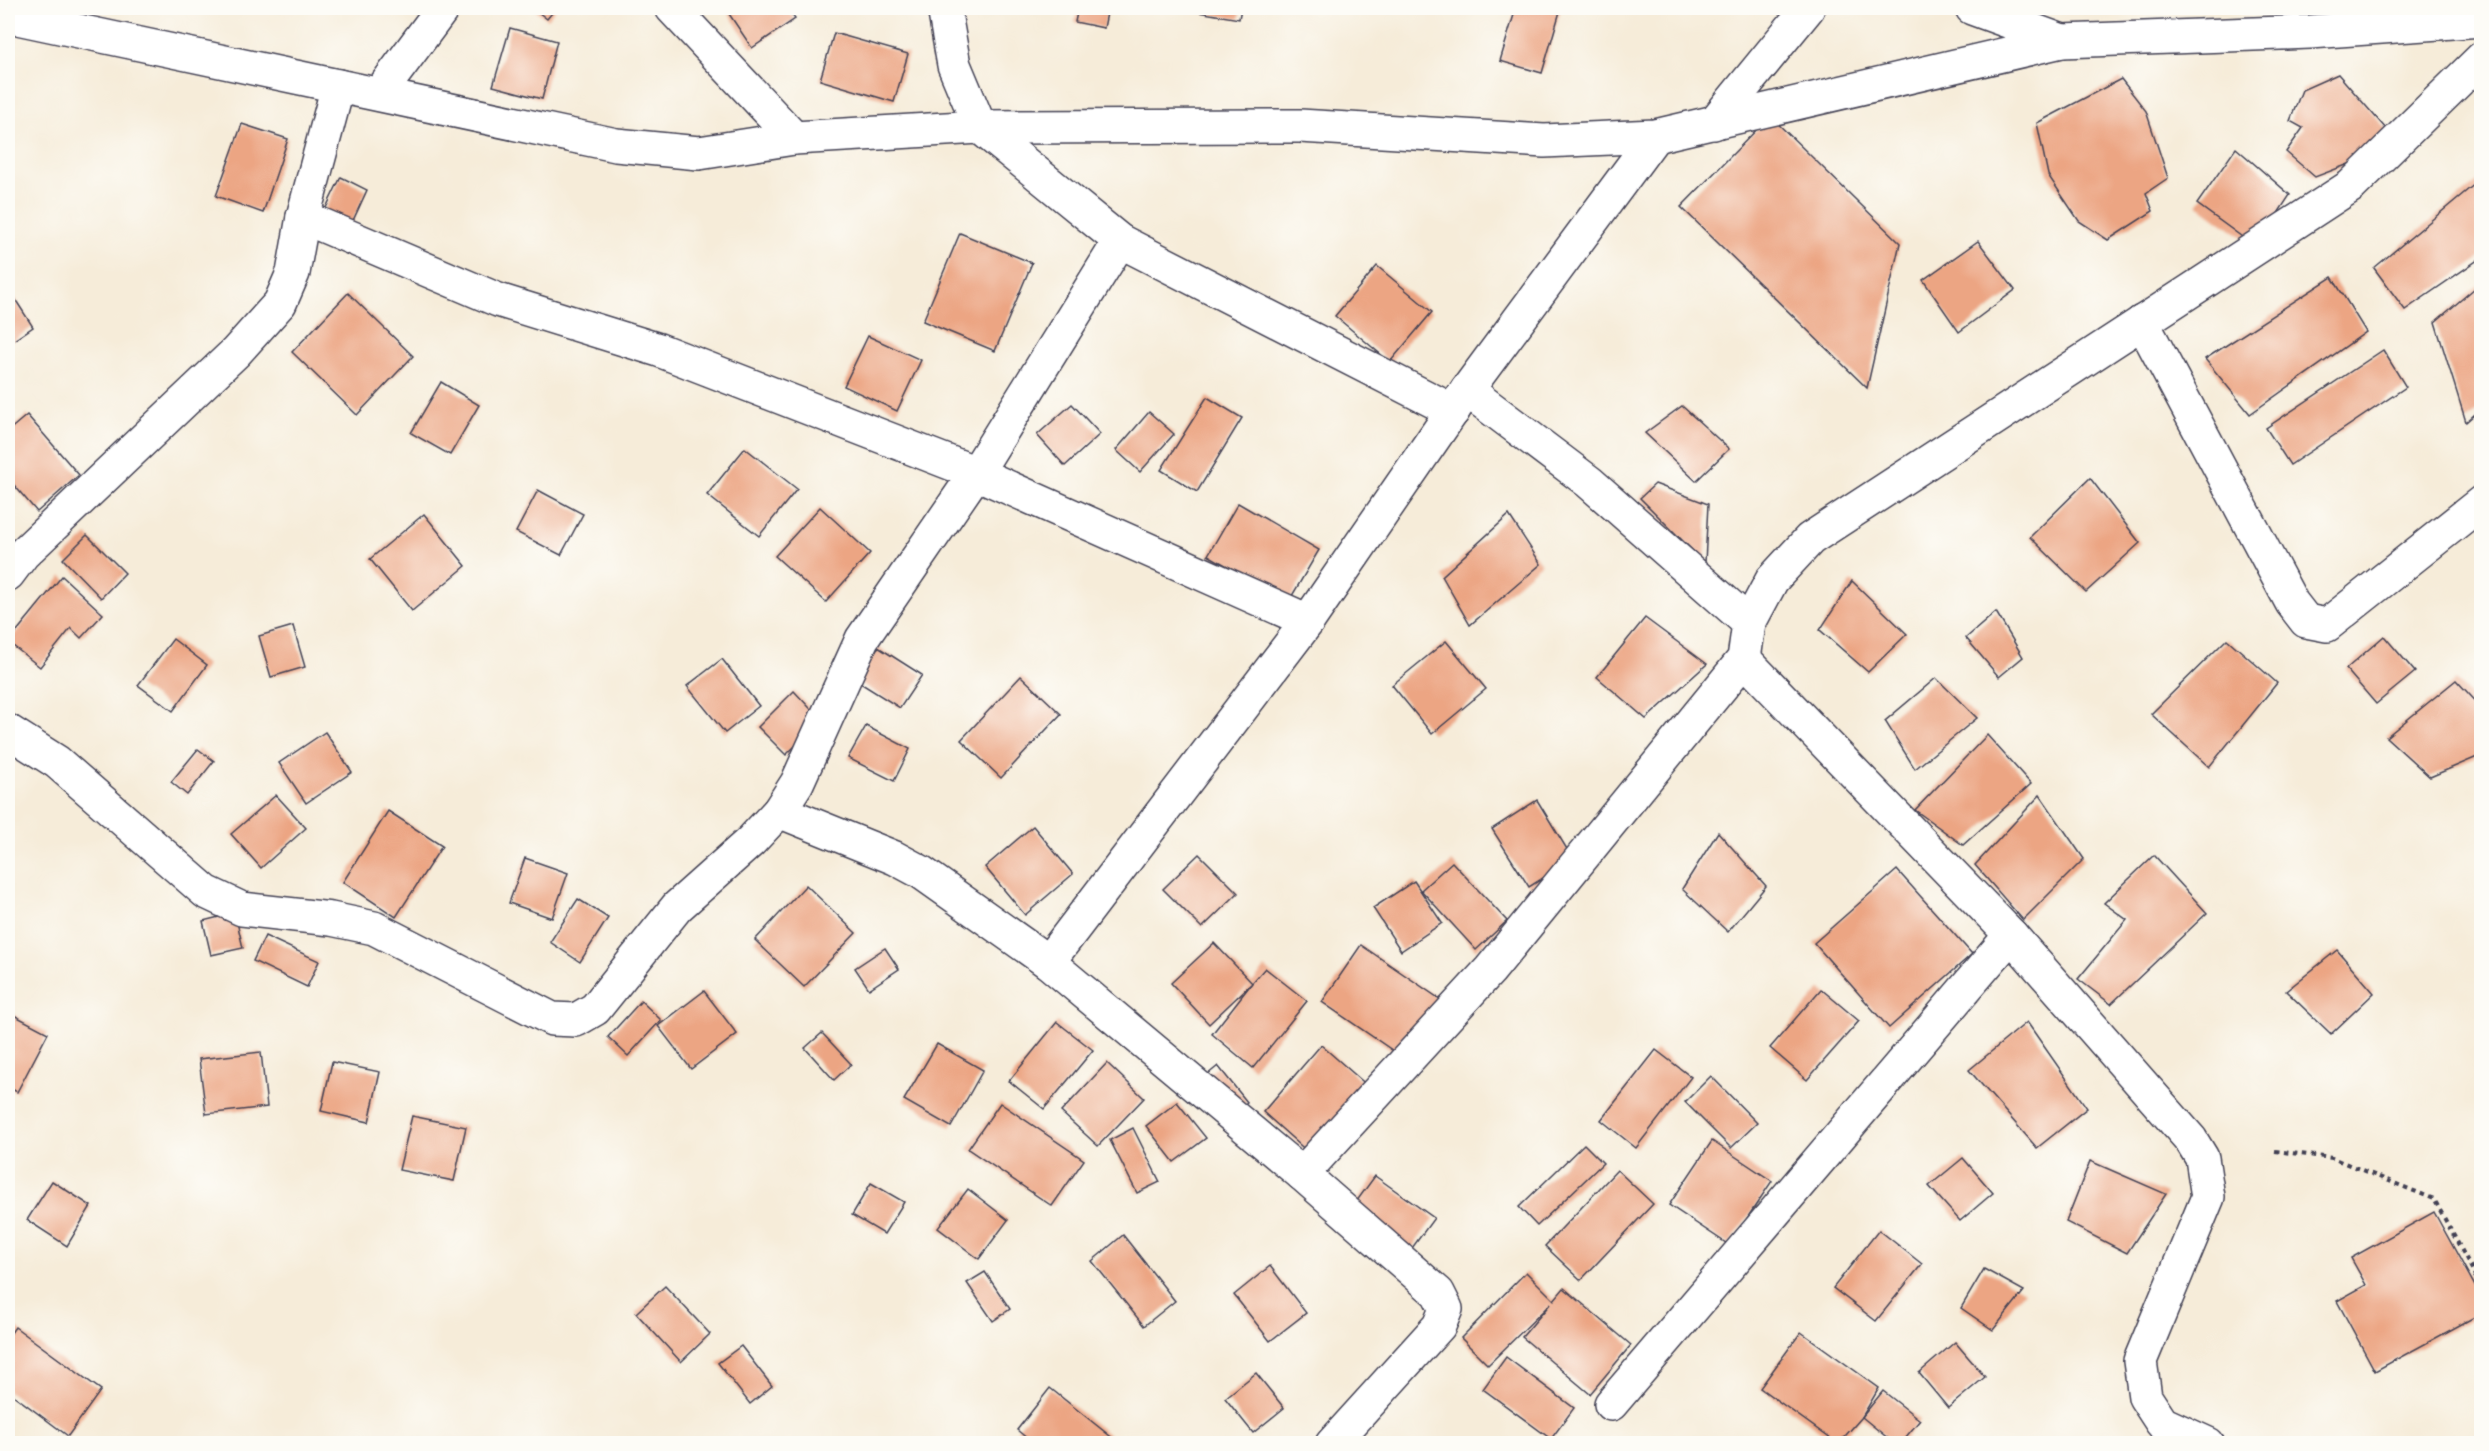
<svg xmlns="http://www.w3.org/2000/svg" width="2489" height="1451" viewBox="0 0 2489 1451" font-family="'Playpen Sans',sans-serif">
  <rect width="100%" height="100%" fill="#fdfcf7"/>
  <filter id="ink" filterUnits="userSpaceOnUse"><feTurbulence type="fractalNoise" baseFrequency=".0167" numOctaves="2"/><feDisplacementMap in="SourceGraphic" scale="12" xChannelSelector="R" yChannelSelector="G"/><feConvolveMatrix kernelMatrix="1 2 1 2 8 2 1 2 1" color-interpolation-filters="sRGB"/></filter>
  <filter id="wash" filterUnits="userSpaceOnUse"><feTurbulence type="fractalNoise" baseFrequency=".008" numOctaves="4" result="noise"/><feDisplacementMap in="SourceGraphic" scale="24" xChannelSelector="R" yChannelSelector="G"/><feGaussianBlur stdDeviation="1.35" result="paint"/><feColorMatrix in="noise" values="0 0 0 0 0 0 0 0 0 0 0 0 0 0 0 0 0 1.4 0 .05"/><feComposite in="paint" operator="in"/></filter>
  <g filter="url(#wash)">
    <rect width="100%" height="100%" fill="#f6ecd9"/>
    <g id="blocks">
      <g fill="#eca583">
        <path d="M 533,8 L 556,8 L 547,19 Z"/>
        <path d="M 725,8 L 787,8 L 795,19 L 752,48 Z"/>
        <path d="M 1078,8 L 1108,8 L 1104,28 L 1075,22 Z"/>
        <path d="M 1175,8 L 1241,8 L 1239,19 Z"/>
        <path d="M 1516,8 L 1561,8 L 1542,73 L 1500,61 Z"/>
        <path d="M 510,28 L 557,41 L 542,99 L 493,86 Z"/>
        <path d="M 834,33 L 908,54 L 894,102 L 820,80 Z"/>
        <path d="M 2338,74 L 2387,130 L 2362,159 L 2315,177 L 2286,152 L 2303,128 L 2290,121 L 2302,90 Z"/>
        <path d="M 2121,79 L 2146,111 L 2168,178 L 2146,193 L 2153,211 L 2108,240 L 2079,221 L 2048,175 L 2037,123 Z"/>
        <path d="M 1770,116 L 1900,243 L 1867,388 L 1681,207 Z"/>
        <path d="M 242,124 L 288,139 L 263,213 L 216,196 Z"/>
        <path d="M 2236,148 L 2290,195 L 2256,247 L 2197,204 Z"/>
        <path d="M 341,177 L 367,190 L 350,227 L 323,214 Z"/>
        <path d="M 2482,178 L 2482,257 L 2405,310 L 2374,268 Z"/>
        <path d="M 960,233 L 1032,263 L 995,351 L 923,321 Z"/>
        <path d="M 1978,241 L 2015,290 L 1959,332 L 1923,280 Z"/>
        <path d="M 1377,266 L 1432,312 L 1390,362 L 1335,316 Z"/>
        <path d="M 2332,277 L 2366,332 L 2250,414 L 2205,359 Z"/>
        <path d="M 2482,282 L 2482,408 L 2466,422 L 2435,322 Z"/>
        <path d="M 8,288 L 33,327 L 8,344 Z"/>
        <path d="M 348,293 L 413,356 L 357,415 L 292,352 Z"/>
        <path d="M 868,336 L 921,360 L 897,411 L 844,386 Z"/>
        <path d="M 2383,350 L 2406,387 L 2290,465 L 2266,428 Z"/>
        <path d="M 441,382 L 479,405 L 450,455 L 411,433 Z"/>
        <path d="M 1207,397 L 1242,418 L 1197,492 L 1161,470 Z"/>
        <path d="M 1072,404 L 1100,434 L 1065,466 L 1037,435 Z"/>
        <path d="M 1682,406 L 1729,449 L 1696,481 L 1645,433 Z"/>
        <path d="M 1149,412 L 1174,434 L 1140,472 L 1116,450 Z"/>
        <path d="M 27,415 L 79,475 L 37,512 L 8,478 L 8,431 Z"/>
        <path d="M 745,448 L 797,489 L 759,536 L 707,495 Z"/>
        <path d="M 2090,478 L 2140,543 L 2086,592 L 2030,537 Z"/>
        <path d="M 1655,484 L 1708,504 L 1705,563 L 1640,498 Z"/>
        <path d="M 538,490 L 583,514 L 561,555 L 516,532 Z"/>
        <path d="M 1238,503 L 1319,550 L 1289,601 L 1208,555 Z"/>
        <path d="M 820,507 L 870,553 L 826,602 L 775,556 Z"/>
        <path d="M 424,514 L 466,566 L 412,611 L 370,559 Z"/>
        <path d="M 1509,515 L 1541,564 L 1470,625 L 1442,576 Z"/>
        <path d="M 87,535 L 125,573 L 101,598 L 63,559 Z"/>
        <path d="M 62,576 L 103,614 L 81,638 L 71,628 L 40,667 L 8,642 Z"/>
        <path d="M 1852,581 L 1907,634 L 1868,672 L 1820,630 Z"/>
        <path d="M 1996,612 L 2023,657 L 1999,677 L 1966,638 Z"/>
        <path d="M 1645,618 L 1707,664 L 1646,719 L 1597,677 Z"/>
        <path d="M 293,626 L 305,667 L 271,677 L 259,636 Z"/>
        <path d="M 2384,636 L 2415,672 L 2376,704 L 2346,669 Z"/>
        <path d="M 173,639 L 207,665 L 173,711 L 138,685 Z"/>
        <path d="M 2227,639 L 2277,683 L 2209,767 L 2151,714 Z"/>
        <path d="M 1446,641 L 1486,689 L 1432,734 L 1392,685 Z"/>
        <path d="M 878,647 L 922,675 L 900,708 L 857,681 Z"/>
        <path d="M 722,659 L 759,706 L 725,733 L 687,686 Z"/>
        <path d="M 1021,676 L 1061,714 L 1001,778 L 961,740 Z"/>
        <path d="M 1936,678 L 1977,718 L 1915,769 L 1885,721 Z"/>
        <path d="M 2456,680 L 2482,708 L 2482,755 L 2430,777 L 2386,737 Z"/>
        <path d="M 794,691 L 821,720 L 786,755 L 758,727 Z"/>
        <path d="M 866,726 L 910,749 L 894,781 L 848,758 Z"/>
        <path d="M 325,732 L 352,772 L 306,803 L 279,763 Z"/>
        <path d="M 1987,735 L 2031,784 L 1963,845 L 1915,810 Z"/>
        <path d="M 198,749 L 214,761 L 187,795 L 171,782 Z"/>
        <path d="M 276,795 L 306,828 L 261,868 L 231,834 Z"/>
        <path d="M 2040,795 L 2084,859 L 2023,920 L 1975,865 Z"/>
        <path d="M 1537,800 L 1573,859 L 1529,887 L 1492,829 Z"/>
        <path d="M 388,811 L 442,846 L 396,917 L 343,882 Z"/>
        <path d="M 1033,826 L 1073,874 L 1025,915 L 985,867 Z"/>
        <path d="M 1718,832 L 1766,886 L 1728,932 L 1682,889 Z"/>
        <path d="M 1199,854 L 1238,893 L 1202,928 L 1163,889 Z"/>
        <path d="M 2154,855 L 2207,913 L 2111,1004 L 2078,979 L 2127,920 L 2104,903 Z"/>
        <path d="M 525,858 L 568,873 L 552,918 L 509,903 Z"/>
        <path d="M 1452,862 L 1507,921 L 1476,950 L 1421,890 Z"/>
        <path d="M 1897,870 L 1972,954 L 1889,1028 L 1814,943 Z"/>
        <path d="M 1414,881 L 1442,923 L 1401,951 L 1373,908 Z"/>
        <path d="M 806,885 L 856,933 L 804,987 L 755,940 Z"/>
        <path d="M 578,899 L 608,918 L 580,962 L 550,942 Z"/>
        <path d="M 235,913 L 243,948 L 211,955 L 203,921 Z"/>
        <path d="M 265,936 L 319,961 L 307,987 L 253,961 Z"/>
        <path d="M 1214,943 L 1252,983 L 1265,968 L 1307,1001 L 1253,1068 L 1212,1034 L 1252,983 L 1209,1024 L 1171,983 Z"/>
        <path d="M 1361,945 L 1447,1004 L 1408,1061 L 1322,1002 Z"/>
        <path d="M 885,948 L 899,969 L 869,989 L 855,968 Z"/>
        <path d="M 2337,950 L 2374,993 L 2331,1034 L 2286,991 Z"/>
        <path d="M 1821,989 L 1859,1021 L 1807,1080 L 1770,1048 Z"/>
        <path d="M 704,991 L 737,1034 L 691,1069 L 658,1026 Z"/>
        <path d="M 641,1001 L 661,1020 L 628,1056 L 608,1037 Z"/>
        <path d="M 8,1012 L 48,1033 L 17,1092 L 8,1087 Z"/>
        <path d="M 1057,1022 L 1093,1050 L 1044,1109 L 1009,1081 Z"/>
        <path d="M 2027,1022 L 2087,1108 L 2037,1148 L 1969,1070 Z"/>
        <path d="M 822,1033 L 851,1064 L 834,1080 L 805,1048 Z"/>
        <path d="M 937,1044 L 983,1070 L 951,1127 L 904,1100 Z"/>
        <path d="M 1321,1045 L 1369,1087 L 1310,1154 L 1263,1112 Z"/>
        <path d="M 1656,1050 L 1691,1077 L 1636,1148 L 1601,1120 Z"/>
        <path d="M 261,1052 L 267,1107 L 206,1114 L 199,1059 Z"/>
        <path d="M 332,1062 L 380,1072 L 369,1122 L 321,1111 Z"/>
        <path d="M 1107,1063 L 1144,1098 L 1098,1146 L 1061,1112 Z"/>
        <path d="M 1218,1066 L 1247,1102 L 1231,1115 L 1202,1079 Z"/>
        <path d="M 1711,1076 L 1757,1123 L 1731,1148 L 1685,1102 Z"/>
        <path d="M 1177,1102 L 1206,1138 L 1174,1162 L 1146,1126 Z"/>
        <path d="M 1000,1103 L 1084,1160 L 1052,1206 L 968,1149 Z"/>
        <path d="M 412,1116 L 466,1127 L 454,1181 L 399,1170 Z"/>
        <path d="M 1133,1128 L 1160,1182 L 1137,1193 L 1110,1140 Z"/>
        <path d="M 1712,1141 L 1772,1181 L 1729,1245 L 1669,1205 Z"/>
        <path d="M 1584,1144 L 1603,1163 L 1537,1226 L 1519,1207 Z"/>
        <path d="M 1963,1158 L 1993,1193 L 1960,1221 L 1929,1186 Z"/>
        <path d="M 2090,1161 L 2166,1194 L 2127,1253 L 2066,1222 Z"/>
        <path d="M 1617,1170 L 1653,1204 L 1581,1280 L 1545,1246 Z"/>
        <path d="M 1375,1176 L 1434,1218 L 1407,1255 L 1348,1213 Z"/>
        <path d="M 52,1181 L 91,1206 L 67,1246 L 27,1220 Z"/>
        <path d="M 871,1183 L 904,1202 L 884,1234 L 852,1215 Z"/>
        <path d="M 968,1189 L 1008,1220 L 979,1259 L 938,1228 Z"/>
        <path d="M 2434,1212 L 2482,1299 L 2482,1313 L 2375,1371 L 2337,1301 L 2366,1285 L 2351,1258 Z"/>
        <path d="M 1879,1230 L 1922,1264 L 1876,1321 L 1833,1288 Z"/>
        <path d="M 1123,1235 L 1175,1301 L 1144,1326 L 1092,1261 Z"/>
        <path d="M 1270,1266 L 1306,1313 L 1270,1341 L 1234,1295 Z"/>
        <path d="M 1984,1269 L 2024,1291 L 1993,1330 L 1961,1308 Z"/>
        <path d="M 985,1272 L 1010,1309 L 993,1321 L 967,1283 Z"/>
        <path d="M 1526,1272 L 1554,1300 L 1564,1288 L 1631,1345 L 1590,1394 L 1522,1337 L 1551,1303 L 1488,1365 L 1461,1338 Z"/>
        <path d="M 665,1286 L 710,1334 L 681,1362 L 636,1313 Z"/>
        <path d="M 15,1327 L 101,1390 L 68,1436 L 8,1391 L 8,1337 Z"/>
        <path d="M 1801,1332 L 1879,1388 L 1862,1417 L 1838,1444 L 1760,1388 Z"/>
        <path d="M 1955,1342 L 1985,1377 L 1948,1408 L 1919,1373 Z"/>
        <path d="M 741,1346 L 772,1386 L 750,1404 L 718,1363 Z"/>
        <path d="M 1506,1357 L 1574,1408 L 1551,1439 L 1483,1389 Z"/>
        <path d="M 1256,1373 L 1284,1408 L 1253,1433 L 1225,1398 Z"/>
        <path d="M 1050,1388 L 1120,1444 L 1034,1444 L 1017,1430 Z"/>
        <path d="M 1883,1391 L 1920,1420 L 1900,1444 L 1895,1444 L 1862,1417 Z"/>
      </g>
    </g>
  </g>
  <g filter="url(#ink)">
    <use href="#blocks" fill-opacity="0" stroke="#424053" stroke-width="1.5"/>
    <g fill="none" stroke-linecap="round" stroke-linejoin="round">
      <defs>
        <g id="street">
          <path d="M 672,8 L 794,138"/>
          <path d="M 944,8 L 954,65 L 980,127 L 1120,241 L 1453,411"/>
          <path d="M 1972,8 L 2062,41"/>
          <path d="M 8,16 L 616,145 L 699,153 L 794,138 L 980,127 L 1300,126 L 1544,141 L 1655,136 L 2062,41 L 2310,32 L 2482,20"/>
          <path d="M 379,94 L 443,8"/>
          <path d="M 1714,123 L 1808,8"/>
          <path d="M 303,217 L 498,300 L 659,350 L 976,473 L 1308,621"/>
          <path d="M 2142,322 L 2292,603 L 2306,621 L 2327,625 L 2482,502"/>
          <path d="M 1467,390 L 1589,482 L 1749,623"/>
          <path d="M 8,574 L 23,554 L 236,352 L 280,303 L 293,273 L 303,217 L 338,86"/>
          <path d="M 1744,659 L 2011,935 L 2191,1140 L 2202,1158 L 2208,1197 L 2140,1361 L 2145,1397 L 2162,1423 L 2208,1444"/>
          <path d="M 8,731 L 57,762 L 206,892 L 242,909 L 331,919 L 374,928 L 552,1019 L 576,1020 L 595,1009 L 677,907 L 751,841 L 779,811 L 797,783 L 862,639 L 976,473 L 1120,241"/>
          <path d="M 779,811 L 895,858 L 921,872 L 1048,962 L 1302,1174 L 1438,1293 L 1446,1309 L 1439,1326 L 1332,1444"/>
          <path d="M 1048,962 L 1308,621 L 1467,390 L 1655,136"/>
          <path d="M 1302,1174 L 1490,970 L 1744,659 L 1749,623 L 1772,580 L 1810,539 L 2351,186 L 2482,58"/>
          <path d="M 1611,1404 L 2011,935"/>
        </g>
      </defs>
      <use href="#street" stroke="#424053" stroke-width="36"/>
      <path stroke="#424053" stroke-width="4" stroke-dasharray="4.5 4.5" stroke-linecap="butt" d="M 2275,1151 L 2332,1158 L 2434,1199 L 2473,1271 L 2482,1294"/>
      <use href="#street" stroke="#fff" stroke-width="33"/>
    </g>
  </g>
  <rect width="2489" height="1451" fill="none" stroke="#fdfcf7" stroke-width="30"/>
</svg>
